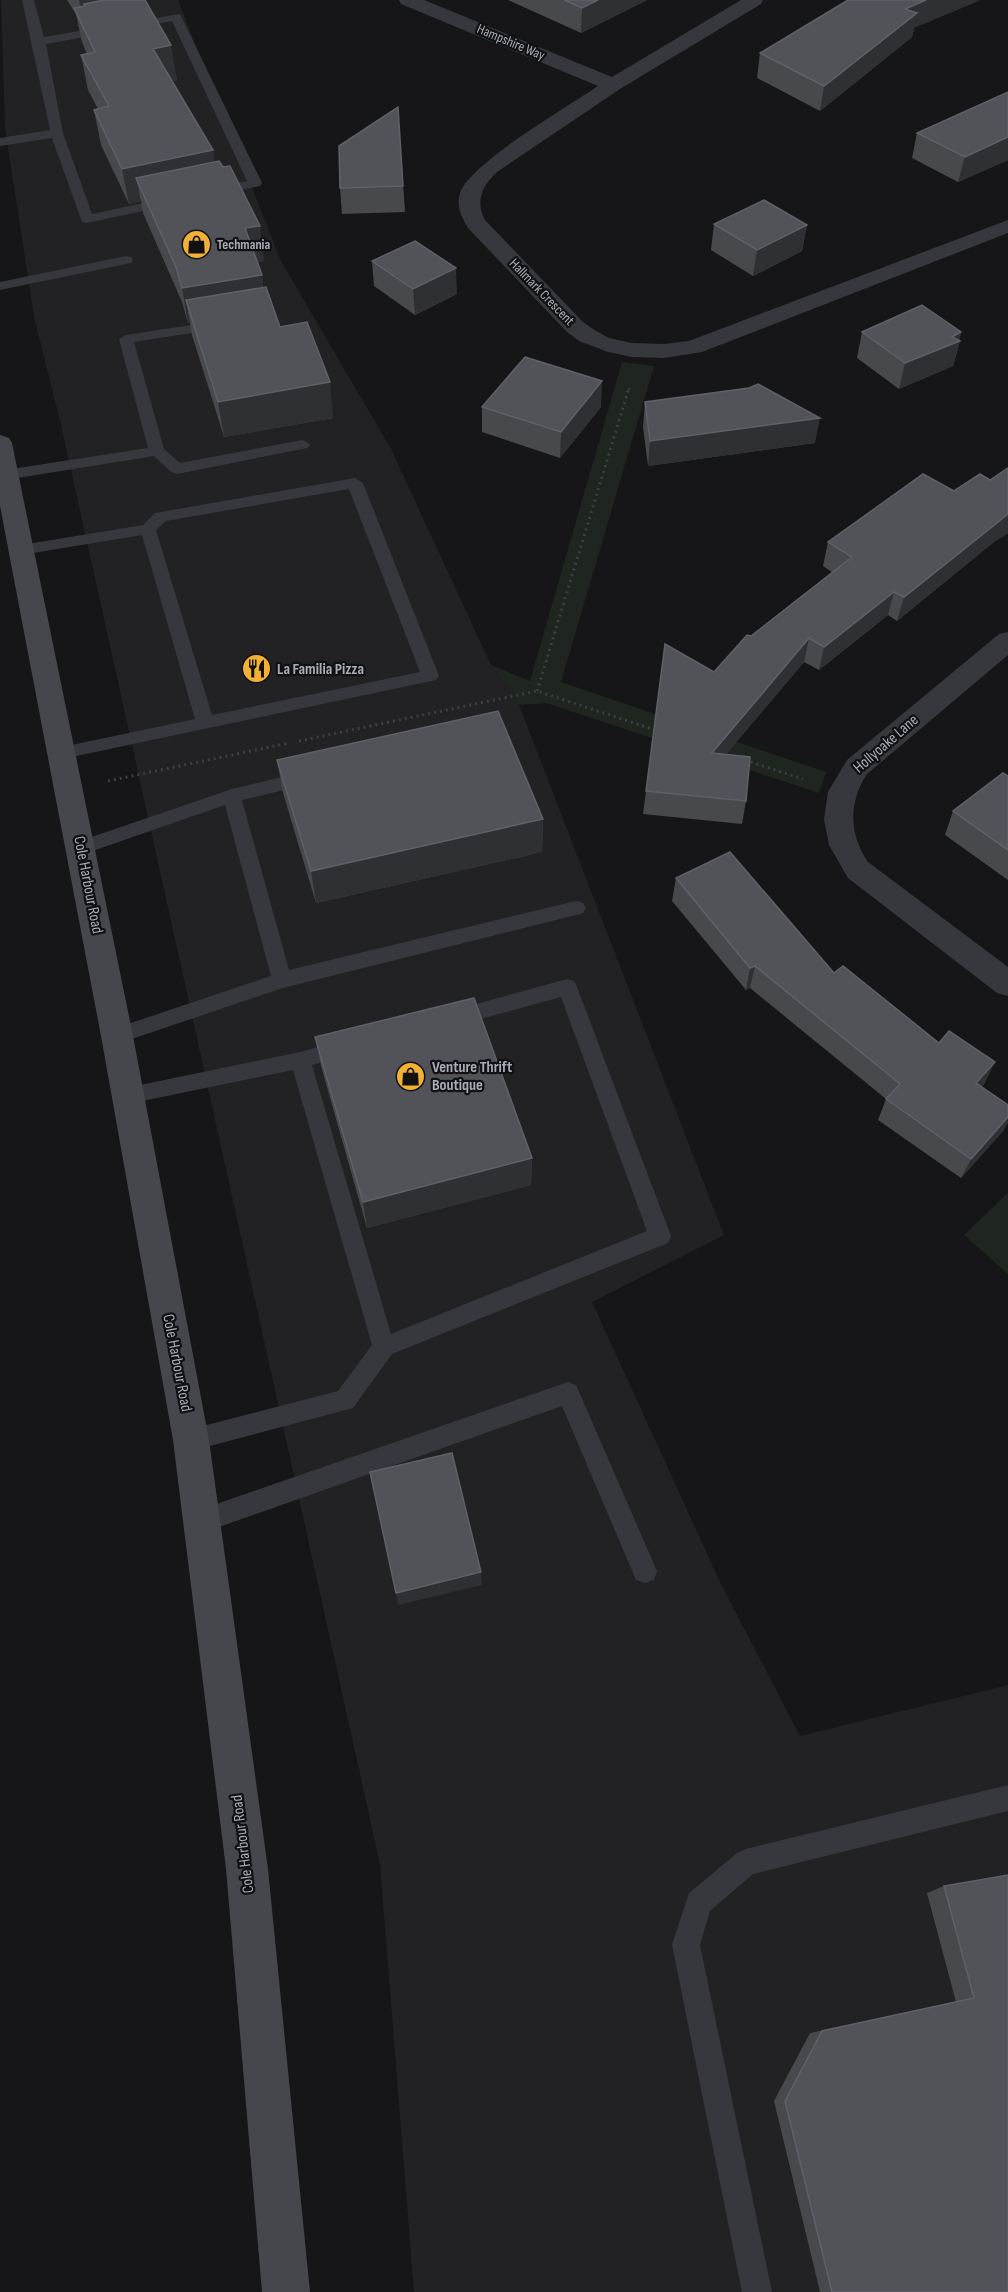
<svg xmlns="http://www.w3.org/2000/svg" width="1008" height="2292" viewBox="0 0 1008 2292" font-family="'Sofia Sans Condensed',sans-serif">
  <rect width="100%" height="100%" fill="#161618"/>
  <path fill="#222225" d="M 1,0 L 178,0 L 281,261 L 391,449 L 491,665 L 519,705 L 724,1235 L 592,1302 L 720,1582 L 800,1736 L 1008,1685 L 1008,2292 L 414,2292 L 380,1864 L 61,425 L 34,317 L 5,128 Z"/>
  <g fill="#1e261f">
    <path d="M 622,362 L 654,366 L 561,682 L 826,772 L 819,793 L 546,703 L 519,705 L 491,665 L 530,681 Z"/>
    <path d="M 1008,1193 L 1008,1274 L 964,1235 Z"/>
  </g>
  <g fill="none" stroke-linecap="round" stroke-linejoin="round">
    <path stroke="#3d3f44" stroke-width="2" stroke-dasharray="2 3" stroke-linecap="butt" d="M 629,390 L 630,385"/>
    <g stroke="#3d3f44" stroke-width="3" stroke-dasharray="2 4" stroke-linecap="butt">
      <path d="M 537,691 L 629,388"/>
      <path d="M 299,741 L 537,691 L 658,731"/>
      <path d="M 745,760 L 803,779"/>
      <path d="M 108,781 L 289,743"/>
    </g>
    <g fill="#37383d" fill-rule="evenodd">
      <path d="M 22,0 L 34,0 L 44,37 L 180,14 L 262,183 L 260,186 L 87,223 L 82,222 L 52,138 L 0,146 L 0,138 L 50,130 ZM 172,21 L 247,181 L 92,214 L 63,133 L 46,44 Z"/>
      <path d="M 126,256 L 131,257 L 133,260 L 131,263 L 0,290 L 0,282 Z"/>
      <path d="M 218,321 L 223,322 L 225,325 L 223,328 L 134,342 L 164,449 L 180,463 L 302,440 L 307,442 L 310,445 L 307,448 L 177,474 L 171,472 L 154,456 L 5,480 L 0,479 L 0,471 L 5,470 L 148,448 L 119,339 L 126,335 Z"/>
      <path d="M 355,478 L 363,483 L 439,676 L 436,680 L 62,759 L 56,758 L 53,753 L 56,748 L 62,747 L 195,719 L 142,535 L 21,555 L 15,554 L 13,550 L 15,546 L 143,525 L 155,513 L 161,512 ZM 349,489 L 420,672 L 212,715 L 156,530 L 166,521 Z"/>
      <path d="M 308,771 L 314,773 L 317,778 L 314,783 L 242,800 L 289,970 L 576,901 L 583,903 L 586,908 L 583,913 L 576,915 L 283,988 L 117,1044 L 110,1042 L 107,1036 L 110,1030 L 271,976 L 225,805 L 81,855 L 74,853 L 72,848 L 74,843 L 232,789 Z"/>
      <path d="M 567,979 L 574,981 L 577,987 L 671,1236 L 668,1243 L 392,1354 L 353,1408 L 191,1451 L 183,1448 L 179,1440 L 183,1432 L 191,1429 L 338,1391 L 372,1345 L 293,1070 L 128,1104 L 121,1101 L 118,1095 L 121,1089 L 300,1052 L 346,1039 L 353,1041 L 356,1047 L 353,1053 L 312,1065 L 391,1334 L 647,1231 L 561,997 L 451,1027 L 444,1025 L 441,1019 L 444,1013 L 451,1011 Z"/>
      <path d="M 568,1382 L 576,1385 L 657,1571 L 654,1580 L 645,1583 L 636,1580 L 562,1406 L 202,1533 L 194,1529 L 190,1521 L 194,1513 L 202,1509 Z"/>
      <path d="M 1008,1785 L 1008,1811 L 753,1874 L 710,1911 L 700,1945 L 772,2292 L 742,2292 L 672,1945 L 689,1893 L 737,1853 L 746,1849 Z"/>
    </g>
    <g fill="#37383d" fill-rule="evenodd">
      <path d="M 399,0 L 424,0 L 612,77 L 741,0 L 763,0 L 761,4 L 620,89 L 497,172 C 482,186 475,201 485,220 L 583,322 L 596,331 L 609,338 L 632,343 L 664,344 L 689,341 L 1008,220 L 1008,233 L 702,352 L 664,358 L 632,357 L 608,352 L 579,341 L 567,332 L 468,228 C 461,217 456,205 460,193 C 470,163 569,106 598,86 L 401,4 Z"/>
      <path d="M 1008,632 L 1008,655 L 867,774 C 848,803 849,834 868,862 L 1008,967 L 1008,996 L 997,993 L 848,878 L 829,845 L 824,819 L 828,792 L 847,760 L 999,634 Z"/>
    </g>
    <path fill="#45474d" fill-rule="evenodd" d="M 0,435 L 9,438 L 12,443 L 133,1036 L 209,1440 L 268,1869 L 310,2292 L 262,2292 L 226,1869 L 173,1440 L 101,1036 L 0,506 Z"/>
  </g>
  <g fill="#47494d">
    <path d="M 67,0 L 145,0 L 177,80 L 172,81 L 213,150 L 214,162 L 264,261 L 257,262 L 262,275 L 263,287 L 280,327 L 333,418 L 224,437 L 192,335 L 190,323 L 188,323 L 182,302 L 143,213 L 141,201 L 129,204 L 101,145 L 94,110 L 98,109 L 88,90 L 81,55 L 87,54 L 82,42 L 76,14 Z"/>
    <path d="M 508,0 L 647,0 L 581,33 Z"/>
    <path d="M 914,28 L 912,37 L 820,111 L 757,78 L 760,53 Z"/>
    <path d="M 1008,92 L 1008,160 L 958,182 L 912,158 L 917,133 Z"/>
    <path d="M 398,107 L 405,212 L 342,214 L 340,188 Z"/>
    <path d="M 714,224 L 807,225 L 802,251 L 753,276 L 711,250 Z"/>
    <path d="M 372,261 L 457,294 L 415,315 L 374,286 Z"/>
    <path d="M 862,332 L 961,332 L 959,340 L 960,341 L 953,366 L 899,389 L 857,358 Z"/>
    <path d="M 645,402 L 815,443 L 648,466 L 643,427 Z"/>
    <path d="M 482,407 L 601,407 L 560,458 L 482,432 Z"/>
    <path d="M 1008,468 L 1008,533 L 994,542 L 897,621 L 888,615 L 819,670 L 804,662 L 726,754 L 746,801 L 742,824 L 643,814 L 646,791 L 751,636 L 833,573 L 823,566 L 828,542 L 954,491 L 990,480 Z"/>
    <path d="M 277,760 L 543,819 L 542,852 L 316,903 L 283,793 Z"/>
    <path d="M 1008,776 L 1008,880 L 945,835 L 953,811 Z"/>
    <path d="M 676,878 L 834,973 L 985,1083 L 981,1087 L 1004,1130 L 961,1178 L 878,1120 L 886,1099 L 750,988 L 746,990 L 672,901 Z"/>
    <path d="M 315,1037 L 532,1158 L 531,1185 L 367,1228 L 321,1066 Z"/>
    <path d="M 1008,1875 L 1008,2292 L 820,2292 L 774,2101 L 810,2033 L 956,2002 L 927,1893 L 944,1886 Z"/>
  </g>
  <g fill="#2f3033">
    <path d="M 79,0 L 139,0 L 85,6 L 84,4 L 89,27 L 84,28 Z"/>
    <path d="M 598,0 L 647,0 L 581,33 L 582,8 Z"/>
    <path d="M 926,0 L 981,0 L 914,28 L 912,37 L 820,111 L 824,86 L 905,9 Z"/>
    <path d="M 171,45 L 177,80 L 159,84 L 153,49 Z"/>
    <path d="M 1008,137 L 1008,160 L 958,182 L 965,157 Z"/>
    <path d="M 213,150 L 218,185 L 136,178 L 141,201 L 129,204 L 122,169 Z"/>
    <path d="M 807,225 L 802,251 L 753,276 L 757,250 Z"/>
    <path d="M 260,226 L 264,261 L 250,264 L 245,228 Z"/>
    <path d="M 456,268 L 457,294 L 415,315 L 413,289 Z"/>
    <path d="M 262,275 L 266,311 L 186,300 L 190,323 L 188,323 L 182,288 Z"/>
    <path d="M 961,332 L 959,341 L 960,341 L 953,366 L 899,389 L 905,363 Z"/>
    <path d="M 602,381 L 601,407 L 560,458 L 561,432 Z"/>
    <path d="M 330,382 L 333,418 L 224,437 L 218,402 Z"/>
    <path d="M 820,418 L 815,443 L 648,466 L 650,441 Z"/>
    <path d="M 1008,514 L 1008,533 L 994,542 L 897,621 L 904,597 Z"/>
    <path d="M 894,592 L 888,615 L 819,670 L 824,647 Z"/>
    <path d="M 809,638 L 804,662 L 708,776 L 712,753 Z"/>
    <path d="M 543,819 L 542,852 L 316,903 L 311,871 Z"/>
    <path d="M 755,966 L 750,988 L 746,990 L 750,968 Z"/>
    <path d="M 995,1062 L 985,1083 L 966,1104 L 976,1083 Z"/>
    <path d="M 1008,1117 L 1008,1123 L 1004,1130 L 961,1178 L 971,1159 Z"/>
    <path d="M 532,1158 L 531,1185 L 367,1228 L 363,1202 Z"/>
    <path d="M 481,1572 L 482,1585 L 398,1605 L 396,1593 Z"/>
  </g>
  <g fill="#525359" stroke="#5f6168" stroke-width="1.5">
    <path d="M 104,0 L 145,0 L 171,45 L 153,49 L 213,150 L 122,169 L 94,110 L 109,106 L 81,55 L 95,52 L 74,8 L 85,6 L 84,4 Z"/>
    <path d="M 564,0 L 598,0 L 582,8 Z"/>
    <path d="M 848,0 L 926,0 L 905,9 L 917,13 L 824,86 L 760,53 Z"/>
    <path d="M 1008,92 L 1008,137 L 965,157 L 917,133 Z"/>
    <path d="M 398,107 L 403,186 L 340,188 L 339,146 Z"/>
    <path d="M 219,161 L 223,167 L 230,166 L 260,226 L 245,228 L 262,275 L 182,288 L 176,267 L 136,178 Z"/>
    <path d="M 764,200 L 807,225 L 757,250 L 714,224 Z"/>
    <path d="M 415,241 L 456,268 L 413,289 L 372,261 Z"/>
    <path d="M 266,287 L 280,327 L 307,322 L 330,382 L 218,402 L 186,300 Z"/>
    <path d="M 922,305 L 961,332 L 952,337 L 960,341 L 905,363 L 862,332 Z"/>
    <path d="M 525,357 L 602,381 L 561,432 L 482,407 Z"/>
    <path d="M 758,384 L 820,418 L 650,441 L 645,402 L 749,388 Z"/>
    <path d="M 1008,468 L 1008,514 L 904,597 L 894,592 L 824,647 L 809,638 L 712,753 L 750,757 L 746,801 L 646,791 L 665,644 L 714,672 L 747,635 L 751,636 L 852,557 L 828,542 L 923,474 L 954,491 L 980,474 L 990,480 Z"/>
    <path d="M 498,711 L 543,819 L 311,871 L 277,760 Z"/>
    <path d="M 1003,773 L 1008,776 L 1008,850 L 953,811 Z"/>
    <path d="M 730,852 L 834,973 L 843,966 L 939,1043 L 949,1031 L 995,1062 L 976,1083 L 1008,1105 L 1008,1117 L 971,1159 L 886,1099 L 900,1084 L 755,966 L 750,968 L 676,878 Z"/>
    <path d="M 474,998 L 532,1158 L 363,1202 L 315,1037 Z"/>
    <path d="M 452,1453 L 481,1572 L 396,1593 L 370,1472 Z"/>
    <path d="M 1008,1875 L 1008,2292 L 832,2292 L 785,2101 L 822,2031 L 974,1998 L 944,1886 Z"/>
  </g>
  <defs>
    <symbol id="shop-disc" viewBox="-11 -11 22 22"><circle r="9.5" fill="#f2b134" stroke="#111113"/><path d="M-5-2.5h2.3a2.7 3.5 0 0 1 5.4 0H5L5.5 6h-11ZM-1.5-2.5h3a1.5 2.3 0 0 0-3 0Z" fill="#111"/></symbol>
    <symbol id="restaurant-disc" viewBox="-11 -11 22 22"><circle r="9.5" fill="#f2b134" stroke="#111113"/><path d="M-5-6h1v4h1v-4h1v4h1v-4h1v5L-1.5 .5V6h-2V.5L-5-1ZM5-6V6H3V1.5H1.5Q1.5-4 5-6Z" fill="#111"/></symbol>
  </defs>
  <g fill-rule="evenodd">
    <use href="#shop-disc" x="180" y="228" width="33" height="33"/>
    <use href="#restaurant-disc" x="240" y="652" width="33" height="33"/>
    <use href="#shop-disc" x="394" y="1060" width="33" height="33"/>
  </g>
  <g text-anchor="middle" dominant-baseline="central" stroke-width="4.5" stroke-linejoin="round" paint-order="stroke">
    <g font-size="14" fill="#a8adb8" stroke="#111113">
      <text transform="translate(511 42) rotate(23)">Hampshire Way</text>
      <text transform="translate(542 292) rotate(46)">Hallmark Crescent</text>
    </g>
    <g font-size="14" font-weight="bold" fill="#a8adb8" stroke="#111113" text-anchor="start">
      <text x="217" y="244">Techmania</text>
    </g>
    <g font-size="16" font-weight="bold" fill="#a8adb8" stroke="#111113" text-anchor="start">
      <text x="277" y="669">La Familia Pizza</text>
      <text x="432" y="1067">Venture Thrift<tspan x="432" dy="18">Boutique</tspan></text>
    </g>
    <g font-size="16" fill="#a8adb8" stroke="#111113">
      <text transform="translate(886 744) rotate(-41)">Hollyoake Lane</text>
      <text transform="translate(88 885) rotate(79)">Cole Harbour Road</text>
      <text transform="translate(177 1363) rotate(79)">Cole Harbour Road</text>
      <text transform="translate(243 1844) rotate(-97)">Cole Harbour Road</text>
    </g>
  </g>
</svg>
